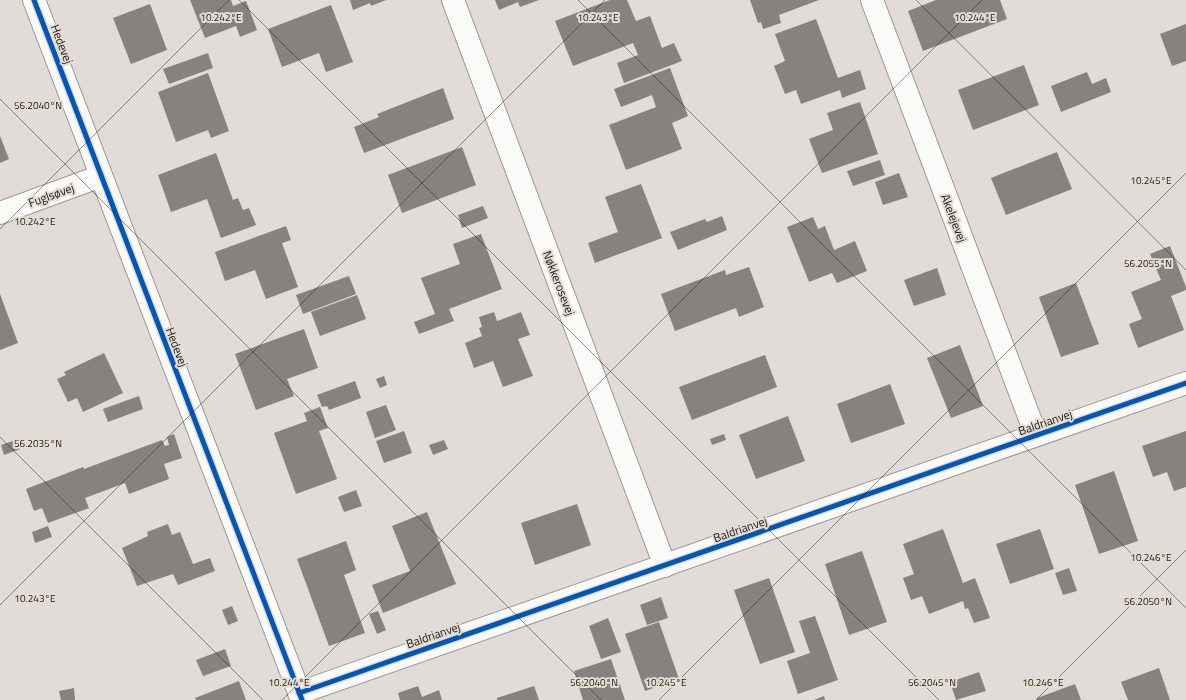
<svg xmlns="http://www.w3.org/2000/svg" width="1186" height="700" viewBox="0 0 1186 700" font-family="'Titillium Web',sans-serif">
  <rect width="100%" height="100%" fill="#e1dcd7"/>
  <g fill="#868280">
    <path d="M 190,0 L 231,0 L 233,6 L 246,1 L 257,30 L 240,37 L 236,26 L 205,38 Z"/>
    <path d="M 350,0 L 386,0 L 371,6 L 370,3 L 353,10 Z"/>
    <path d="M 495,0 L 539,0 L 520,7 L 518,2 L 499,10 Z"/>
    <path d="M 610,0 L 627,0 L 636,21 L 650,16 L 662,48 L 674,43 L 682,61 L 624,83 L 617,63 L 638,55 L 633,43 L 573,66 L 555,21 Z"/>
    <path d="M 750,0 L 819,0 L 779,15 L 781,23 L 763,29 L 761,22 L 758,23 Z"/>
    <path d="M 936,0 L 1000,0 L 1007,19 L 923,51 L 908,11 Z"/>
    <path d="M 150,4 L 167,50 L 131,64 L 113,18 Z"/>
    <path d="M 331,5 L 353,62 L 326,72 L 319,53 L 282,67 L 268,29 Z"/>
    <path d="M 816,19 L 838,78 L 860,70 L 866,89 L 842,98 L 840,90 L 801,104 L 796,90 L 785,94 L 774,66 L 785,61 L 775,34 Z"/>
    <path d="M 1186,24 L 1186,61 L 1172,66 L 1160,34 Z"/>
    <path d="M 208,53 L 213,68 L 169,84 L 163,69 Z"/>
    <path d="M 1024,65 L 1039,105 L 973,130 L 958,90 Z"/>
    <path d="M 670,68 L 688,116 L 672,123 L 682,149 L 626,170 L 609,125 L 656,107 L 652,95 L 621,107 L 614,89 Z"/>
    <path d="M 1087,72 L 1092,84 L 1106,78 L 1111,92 L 1061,112 L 1051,86 Z"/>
    <path d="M 208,73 L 229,131 L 211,138 L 208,130 L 176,142 L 158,92 Z"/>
    <path d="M 443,88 L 454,119 L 364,153 L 354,127 L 379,117 L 377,114 Z"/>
    <path d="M 860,102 L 878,154 L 822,173 L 809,139 L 833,130 L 827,113 Z"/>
    <path d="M 0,136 L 9,159 L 0,163 Z"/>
    <path d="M 462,147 L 476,185 L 402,213 L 388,175 Z"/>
    <path d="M 1057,152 L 1072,189 L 1006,215 L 991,178 Z"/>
    <path d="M 216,153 L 233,200 L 238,198 L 243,210 L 249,208 L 256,225 L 221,238 L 207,199 L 171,212 L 158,175 Z"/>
    <path d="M 880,160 L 885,175 L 853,186 L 847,171 Z"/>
    <path d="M 899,173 L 908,197 L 883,205 L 875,182 Z"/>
    <path d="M 641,184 L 662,238 L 595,263 L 588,243 L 618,232 L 605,197 Z"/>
    <path d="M 483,206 L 488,218 L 462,228 L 458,215 Z"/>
    <path d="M 722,216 L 727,230 L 678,250 L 670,232 L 705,219 L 707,222 Z"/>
    <path d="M 813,217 L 818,229 L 825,226 L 834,250 L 855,241 L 867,271 L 837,283 L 832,273 L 809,282 L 787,227 Z"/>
    <path d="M 286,226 L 291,240 L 282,243 L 298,287 L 266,299 L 255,270 L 225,281 L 215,252 Z"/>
    <path d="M 481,234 L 502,289 L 449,309 L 454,321 L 419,334 L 414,322 L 435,314 L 421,278 L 460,264 L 453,244 Z"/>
    <path d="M 1170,246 L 1186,287 L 1186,290 L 1171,296 L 1184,330 L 1138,348 L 1129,324 L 1142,319 L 1131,292 L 1161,280 L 1150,254 Z"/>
    <path d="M 749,267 L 764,307 L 739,317 L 736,308 L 675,331 L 661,294 L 725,270 L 726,275 Z"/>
    <path d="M 937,268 L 946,295 L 914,306 L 904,280 Z"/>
    <path d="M 349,276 L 356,294 L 303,314 L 296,295 Z"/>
    <path d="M 1076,283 L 1099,344 L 1061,357 L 1039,297 Z"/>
    <path d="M 0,294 L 18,343 L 0,350 Z"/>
    <path d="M 357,295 L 366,319 L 320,336 L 311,312 Z"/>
    <path d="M 494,312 L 497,321 L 521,312 L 530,335 L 518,339 L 533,376 L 503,387 L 493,361 L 474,368 L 465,343 L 482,336 L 479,328 L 482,327 L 479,317 Z"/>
    <path d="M 304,329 L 318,368 L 287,379 L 294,396 L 256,410 L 235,354 Z"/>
    <path d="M 960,345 L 983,406 L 951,418 L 927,358 Z"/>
    <path d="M 104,353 L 123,393 L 83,412 L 77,398 L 68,402 L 57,379 L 66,375 L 64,372 Z"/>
    <path d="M 765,355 L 777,387 L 692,420 L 679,387 Z"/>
    <path d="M 384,376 L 387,385 L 380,388 L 376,379 Z"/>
    <path d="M 355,381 L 361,398 L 329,410 L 327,406 L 322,407 L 317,395 Z"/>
    <path d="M 890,384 L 905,424 L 851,443 L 837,404 Z"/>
    <path d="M 139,396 L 143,409 L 108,422 L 103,409 Z"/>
    <path d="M 386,405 L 396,430 L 375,438 L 366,412 Z"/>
    <path d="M 320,407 L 328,428 L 319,431 L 337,479 L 296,494 L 274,433 L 307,421 L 304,413 Z"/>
    <path d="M 788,416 L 805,461 L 756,479 L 739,435 Z"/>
    <path d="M 404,431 L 412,453 L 384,463 L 376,441 Z"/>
    <path d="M 1186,431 L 1186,487 L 1174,491 L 1167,472 L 1153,477 L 1142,446 Z"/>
    <path d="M 174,434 L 182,458 L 164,464 L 169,479 L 129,494 L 125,483 L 85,498 L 89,508 L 48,523 L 42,508 L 34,511 L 26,489 L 83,467 L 84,469 L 162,440 L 165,446 L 169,445 L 167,437 Z"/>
    <path d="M 724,434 L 726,440 L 712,445 L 710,439 Z"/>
    <path d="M 16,440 L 20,449 L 4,455 L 1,445 Z"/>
    <path d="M 444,440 L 448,449 L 433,455 L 429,445 Z"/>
    <path d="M 1114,471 L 1138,541 L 1099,554 L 1075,485 Z"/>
    <path d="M 356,490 L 362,506 L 344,512 L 338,497 Z"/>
    <path d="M 577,504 L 591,545 L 535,565 L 521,523 Z"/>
    <path d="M 427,512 L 456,584 L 383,613 L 372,585 L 410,571 L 392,526 Z"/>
    <path d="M 168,524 L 172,535 L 180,532 L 193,564 L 210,558 L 215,571 L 178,585 L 173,574 L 137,586 L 122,548 L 148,536 L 147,532 Z"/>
    <path d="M 48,526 L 52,537 L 35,543 L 32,532 Z"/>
    <path d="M 943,529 L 963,583 L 975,578 L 990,618 L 974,623 L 968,608 L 965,609 L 963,601 L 929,614 L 922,596 L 911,600 L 903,578 L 914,574 L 903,544 Z"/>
    <path d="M 1040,529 L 1054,569 L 1010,584 L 996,544 Z"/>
    <path d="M 346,541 L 356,570 L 344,575 L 365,633 L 329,646 L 297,559 Z"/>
    <path d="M 862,551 L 887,622 L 849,635 L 825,564 Z"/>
    <path d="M 1069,568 L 1077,591 L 1063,595 L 1055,573 Z"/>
    <path d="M 769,578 L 795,652 L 760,664 L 734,590 Z"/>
    <path d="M 661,597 L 668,618 L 647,625 L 640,605 Z"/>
    <path d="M 232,606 L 238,621 L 228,625 L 222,610 Z"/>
    <path d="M 378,611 L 386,630 L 377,634 L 369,614 Z"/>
    <path d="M 815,616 L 838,680 L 798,694 L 787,661 L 810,653 L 799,621 Z"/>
    <path d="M 608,618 L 621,652 L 601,659 L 589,626 Z"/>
    <path d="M 659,622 L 679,679 L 645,691 L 625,634 Z"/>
    <path d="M 225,649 L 231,666 L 203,676 L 196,660 Z"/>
    <path d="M 611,659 L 625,700 L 583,700 L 574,671 Z"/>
    <path d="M 1159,668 L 1170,700 L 1128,700 L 1121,682 Z"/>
    <path d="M 979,672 L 986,691 L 956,700 L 950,682 Z"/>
    <path d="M 239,681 L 246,700 L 196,700 L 195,698 Z"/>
    <path d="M 1075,684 L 1081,700 L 1037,700 L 1037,698 Z"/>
    <path d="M 418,686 L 422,697 L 439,690 L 442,700 L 400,700 L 398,693 Z"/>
    <path d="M 534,686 L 539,700 L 497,700 L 497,698 Z"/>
    <path d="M 74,688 L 75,700 L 61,700 L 59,691 Z"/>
    <path d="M 824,696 L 825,700 L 814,700 Z"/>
  </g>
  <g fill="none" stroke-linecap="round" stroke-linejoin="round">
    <defs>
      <g id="minor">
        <path d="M 34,0 L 302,700"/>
        <path d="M 453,0 L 665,566"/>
        <path d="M 872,0 L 1036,435"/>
        <path d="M 0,213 L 101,176"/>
        <path d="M 299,693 L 1186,383"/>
      </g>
    </defs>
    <use href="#minor" stroke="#9b9793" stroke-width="24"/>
    <use href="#minor" stroke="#fafaf9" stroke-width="22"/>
    <defs>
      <g id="cycleway">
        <path d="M 34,0 L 302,700"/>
        <path d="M 299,693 L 1186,383"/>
      </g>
    </defs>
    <use href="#cycleway" stroke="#e5ddd3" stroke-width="8"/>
    <use href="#cycleway" stroke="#0057b8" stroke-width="5"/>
  </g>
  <path fill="none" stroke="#191713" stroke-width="1" stroke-opacity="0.45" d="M 239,0 L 939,700M 578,0 L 1186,608M 916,0 L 1186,270M 0,99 L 601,700M 0,229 L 229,0M 0,437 L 263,700M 0,605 L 605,0M 282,700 L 982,0M 659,700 L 1186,173M 1036,700 L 1186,550"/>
  <g text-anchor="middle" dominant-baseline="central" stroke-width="4" stroke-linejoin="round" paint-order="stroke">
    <g font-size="12" fill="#191713" stroke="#e5ddd3">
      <text transform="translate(62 44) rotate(69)">Hedevej</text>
      <text transform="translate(51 195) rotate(-20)">Fuglsøvej</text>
      <text transform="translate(954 218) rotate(69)">Akelejevej</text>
      <text transform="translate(559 283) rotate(69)">Nøkkerosevej</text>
      <text transform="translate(177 347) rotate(69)">Hedevej</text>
      <text transform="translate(1045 422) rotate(-19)">Baldrianvej</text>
      <text transform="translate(740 529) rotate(-19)">Baldrianvej</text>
      <text transform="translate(433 635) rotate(-19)">Baldrianvej</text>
    </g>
  </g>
  <g font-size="10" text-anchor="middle" fill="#191713" stroke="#e5ddd3" stroke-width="4" stroke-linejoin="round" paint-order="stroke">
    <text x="221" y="21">10.242°E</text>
    <text x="598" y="21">10.243°E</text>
    <text x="975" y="21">10.244°E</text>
    <text x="38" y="109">56.2040°N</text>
    <text x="1151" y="184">10.245°E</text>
    <text x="35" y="225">10.242°E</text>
    <text x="1148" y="267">56.2055°N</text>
    <text x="38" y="447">56.2035°N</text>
    <text x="1151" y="561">10.246°E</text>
    <text x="35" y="602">10.243°E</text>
    <text x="1148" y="605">56.2050°N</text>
    <text x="289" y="686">10.244°E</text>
    <text x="666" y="686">10.245°E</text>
    <text x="1043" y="686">10.246°E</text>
    <text x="594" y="686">56.2040°N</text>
    <text x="932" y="686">56.2045°N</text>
  </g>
</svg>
